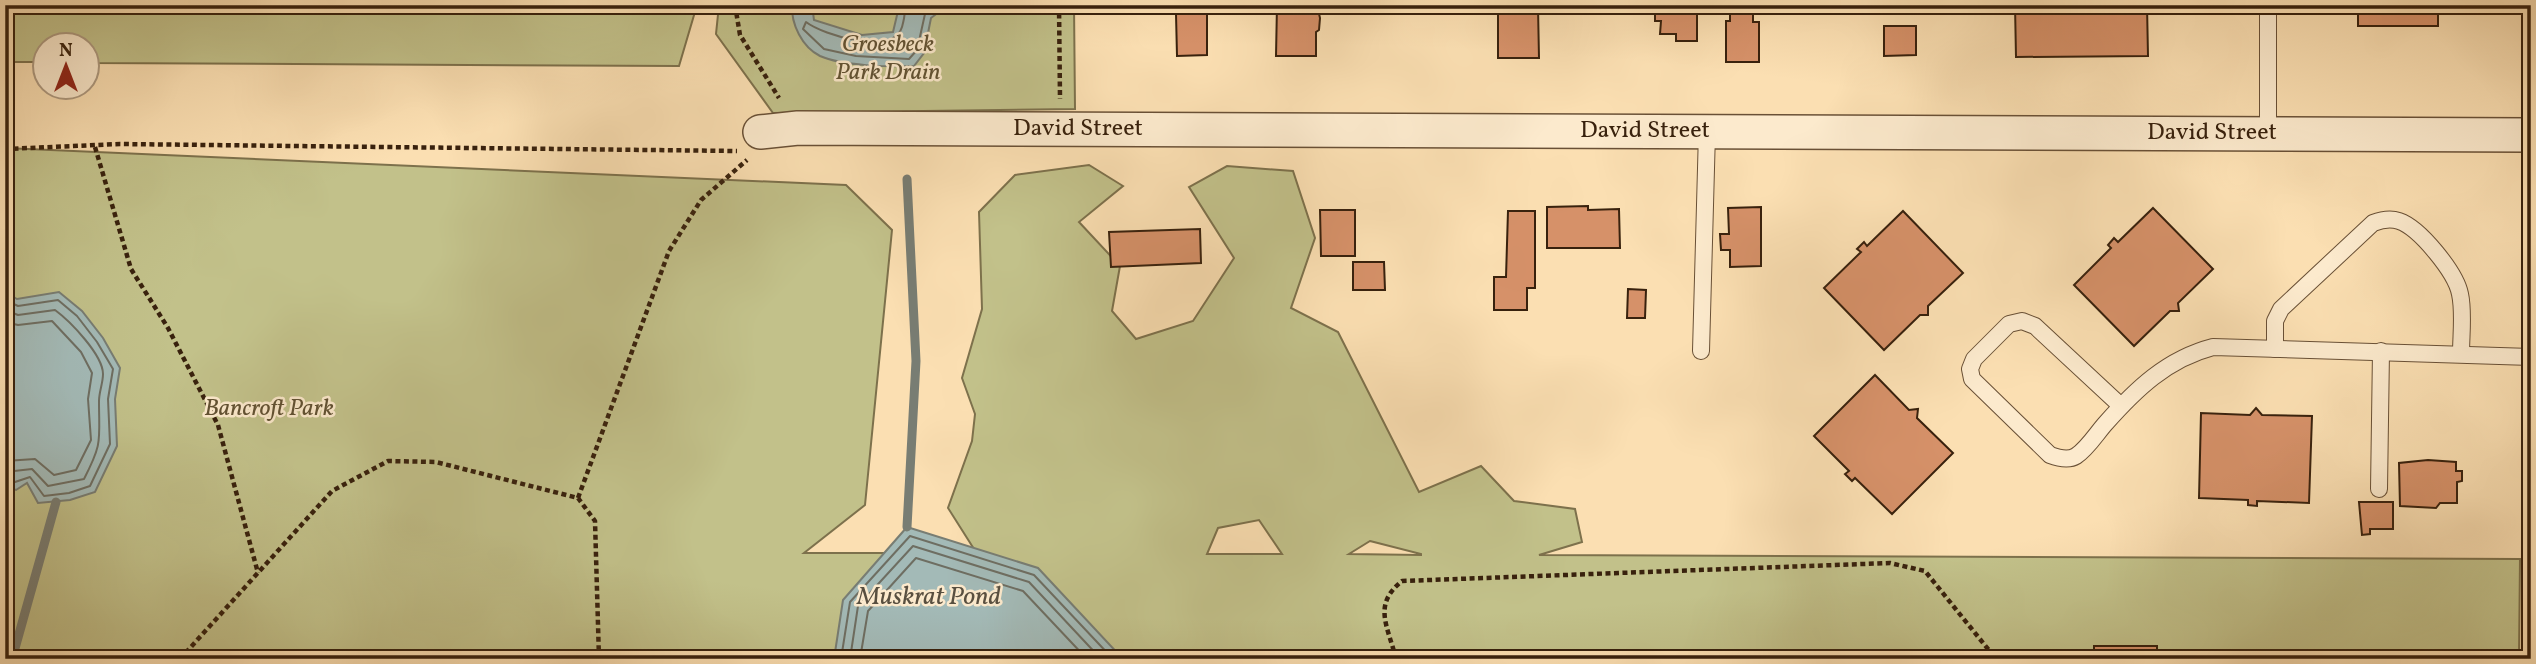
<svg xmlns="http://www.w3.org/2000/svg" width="2536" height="664" viewBox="0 0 2536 664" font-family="Vollkorn,serif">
  <rect width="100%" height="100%" fill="#fbdfb2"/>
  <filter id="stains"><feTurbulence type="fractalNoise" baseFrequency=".00286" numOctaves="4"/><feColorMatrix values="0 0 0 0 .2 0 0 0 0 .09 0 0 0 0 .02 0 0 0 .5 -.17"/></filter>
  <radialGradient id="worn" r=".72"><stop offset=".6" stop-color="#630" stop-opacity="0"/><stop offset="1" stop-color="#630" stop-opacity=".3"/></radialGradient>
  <g fill="#c2c18a" stroke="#7d714c" stroke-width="2" fill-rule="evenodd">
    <path d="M 5,5 L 697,5 L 679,66 L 88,63 L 88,46 L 46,46 L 45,62 L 5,62 Z"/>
    <path d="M 719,5 L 1074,5 L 1075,109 L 773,113 L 716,34 Z"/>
    <path d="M 5,148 L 846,185 L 892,230 L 865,505 L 804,553 L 981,553 L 974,549 L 948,508 L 972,441 L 975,414 L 962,378 L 982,309 L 979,212 L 1015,175 L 1089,165 L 1123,186 L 1079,222 L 1120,266 L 1112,311 L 1136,339 L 1193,321 L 1234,258 L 1189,187 L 1227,166 L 1293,171 L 1315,238 L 1291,308 L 1338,332 L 1419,492 L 1481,466 L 1514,501 L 1575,509 L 1582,542 L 1539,555 L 2520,559 L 2519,659 L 5,659 ZM 1259,520 L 1282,554 L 1207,554 L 1218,528 ZM 1370,541 L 1421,554 L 1421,555 L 1349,554 Z"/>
  </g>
  <g fill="#a3bab7" stroke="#787d73" stroke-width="2">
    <path d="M 792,5 L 812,5 L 814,20 L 862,35 L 893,32 L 898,11 L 893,5 L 948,5 L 931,18 L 924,53 L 914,66 C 890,67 842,66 820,56 C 802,47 791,24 792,5 Z"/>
    <path d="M 5,292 L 17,299 L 59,292 L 82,311 L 103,338 L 120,368 L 115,399 L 117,446 L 95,492 L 70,500 L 38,503 L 27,483 L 16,490 L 5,486 Z"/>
    <path d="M 907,527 L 1038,568 L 1123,659 L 834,659 L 843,600 Z"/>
  </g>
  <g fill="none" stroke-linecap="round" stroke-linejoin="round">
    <g stroke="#6e6e62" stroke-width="2">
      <path d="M 903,5 C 906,13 904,19 902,27 C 894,57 823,35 806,22 L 803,29 L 824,49 L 856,56 L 909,59 L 917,50 L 925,14 L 939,5"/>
      <path d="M 5,300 L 18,306 L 58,300 L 77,316 L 97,342 L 113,369 L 108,399 L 110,444 L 90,486 L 69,493 L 44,496 L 30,477 L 15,482 L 5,480"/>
      <path d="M 5,310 L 18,315 L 55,310 C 70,321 103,355 103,374 C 103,383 99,392 99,401 C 99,441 103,442 84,479 L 48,486 L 32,469 L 5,472"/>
      <path d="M 5,322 L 18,325 L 52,321 L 81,352 L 92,373 L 88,399 L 91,440 L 76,470 L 54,475 L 35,459 L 5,461"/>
      <path d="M 841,659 L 850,602 L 910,536 L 1034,575 L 1113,659"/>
      <path d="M 850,659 L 858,606 L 913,546 L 1029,582 L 1101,659"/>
      <path d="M 860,659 L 868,611 L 916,558 L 1023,591 L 1087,659"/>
    </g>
    <g stroke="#787d73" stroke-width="9">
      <path d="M 907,179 L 916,361 L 907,527"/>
      <path d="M 12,659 L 56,502"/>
    </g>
  </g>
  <g fill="#d69169" stroke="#38210d" stroke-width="2">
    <path d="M 1277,5 L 1317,5 L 1320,18 L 1319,30 L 1316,32 L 1316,56 L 1276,56 Z"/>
    <path d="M 1532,5 L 1538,7 L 1539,58 L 1498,58 L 1498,6 Z"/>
    <path d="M 1661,5 L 1697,5 L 1697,41 L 1676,41 L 1676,34 L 1660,34 L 1661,21 L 1655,21 L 1655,8 L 1660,8 Z"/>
    <path d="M 2015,5 L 2147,5 L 2148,56 L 2016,57 Z"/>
    <rect x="2358" y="5" width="80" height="21"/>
    <path d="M 1730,7 L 1753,8 L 1753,22 L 1759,22 L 1759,62 L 1726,62 L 1726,21 L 1730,21 Z"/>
    <path d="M 1207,13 L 1207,55 L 1177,56 L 1176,14 Z"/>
    <path d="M 1884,26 L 1916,26 L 1916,55 L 1884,56 Z"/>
    <path d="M 1588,206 L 1588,210 L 1619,209 L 1620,248 L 1547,248 L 1547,207 Z"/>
    <path d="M 1761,207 L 1761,266 L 1730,267 L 1730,250 L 1721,250 L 1720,234 L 1729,234 L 1728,208 Z"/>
    <path d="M 2153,208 L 2213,269 L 2178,303 L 2179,311 L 2170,311 L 2134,346 L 2074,285 L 2111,248 L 2108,245 L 2114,238 L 2118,242 Z"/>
    <path d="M 1320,210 L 1355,210 L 1355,256 L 1321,256 Z"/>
    <path d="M 1508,211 L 1535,211 L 1535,288 L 1527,288 L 1527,310 L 1494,310 L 1494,277 L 1506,277 Z"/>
    <path d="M 1903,211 L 1963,273 L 1928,306 L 1928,315 L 1920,315 L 1884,350 L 1824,288 L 1861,252 L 1857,249 L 1864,242 L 1867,246 Z"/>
    <path d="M 1200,229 L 1201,263 L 1111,267 L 1109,232 Z"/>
    <path d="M 1353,262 L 1384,262 L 1385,290 L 1353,290 Z"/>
    <path d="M 1628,289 L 1646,290 L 1645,318 L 1627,318 Z"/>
    <path d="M 1875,375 L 1909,410 L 1918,409 L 1917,418 L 1953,453 L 1892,514 L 1855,478 L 1852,481 L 1845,474 L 1849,471 L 1814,436 Z"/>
    <path d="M 2256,408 L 2262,415 L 2312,416 L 2309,503 L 2257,501 L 2257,506 L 2248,505 L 2248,500 L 2199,498 L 2201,413 L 2250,415 Z"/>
    <path d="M 2428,460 L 2456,462 L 2456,471 L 2462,471 L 2462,481 L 2457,482 L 2457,503 L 2440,503 L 2436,508 L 2400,506 L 2399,463 Z"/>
    <path d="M 2359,502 L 2393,502 L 2393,529 L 2370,529 L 2370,534 L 2362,535 Z"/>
    <rect x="2094" y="646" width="63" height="13"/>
  </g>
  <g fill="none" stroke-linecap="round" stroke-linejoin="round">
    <defs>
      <g id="lane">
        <path d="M 2268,133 L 2268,5"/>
        <path d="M 2275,349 L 2275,321 L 2281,309 L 2373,223 C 2381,220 2390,218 2399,221 C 2420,228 2456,273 2460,294 C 2464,312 2461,335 2461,354"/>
        <path d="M 1701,351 L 1707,132"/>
        <path d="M 2121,406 L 2035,326 L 2022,321 L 2009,324 L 1974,359 L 1970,369 L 1972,379 L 2050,455 C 2058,458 2068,461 2076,456 C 2087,449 2097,433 2105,424 C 2136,389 2167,359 2213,347 L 2531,357"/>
        <path d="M 2379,489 L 2381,351"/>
      </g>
      <path id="street" d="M 760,132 L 798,128 L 2531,135"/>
    </defs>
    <use href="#lane" stroke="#695036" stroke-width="18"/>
    <use href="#street" stroke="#695036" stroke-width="36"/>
    <g stroke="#38210d" stroke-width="4.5" stroke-dasharray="5 3.5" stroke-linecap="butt">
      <path d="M 735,5 L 740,35 L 779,98"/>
      <path d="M 1059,5 L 1060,99"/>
      <path d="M 95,147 L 131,269 L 168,328 L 218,425 L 258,573"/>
      <path d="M 5,149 L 120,144 L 737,151"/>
      <path d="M 578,498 L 669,251 L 701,200 L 747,160"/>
      <path d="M 180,659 L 332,491 L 388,461 L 436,462 L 578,498 L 595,521 L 599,659"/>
      <path d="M 1396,659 C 1388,626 1372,605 1402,581 L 1890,563 L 1925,571 L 1996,659"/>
    </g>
    <use href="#lane" stroke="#fceacd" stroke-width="16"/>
    <use href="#street" stroke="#fceacd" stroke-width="33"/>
  </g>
  <g text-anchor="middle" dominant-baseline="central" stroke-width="5" stroke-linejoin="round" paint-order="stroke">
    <g font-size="24" font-style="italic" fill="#615132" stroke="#fceacd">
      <text x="888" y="45">Groesbeck<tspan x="888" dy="28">Park Drain</tspan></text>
      <text x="269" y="409">Bancroft Park</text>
    </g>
    <g font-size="24" fill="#38210d" stroke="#fceacd">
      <text x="1078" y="129">David Street</text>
      <text x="1645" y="131">David Street</text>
      <text x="2212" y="133">David Street</text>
    </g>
    <g font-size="26" font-style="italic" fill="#584f40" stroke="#fceacd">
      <text x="929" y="597">Muskrat Pond</text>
    </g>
  </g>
  <rect width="2536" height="664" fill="none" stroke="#fbdfb2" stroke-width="28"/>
  <rect x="7" y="7" width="2522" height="650" fill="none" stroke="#38210d" stroke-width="3.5"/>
  <rect x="14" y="14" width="2508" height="636" fill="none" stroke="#38210d" stroke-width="2"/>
  <g transform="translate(66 66)"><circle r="33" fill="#fceacd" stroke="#ae9a80" stroke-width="2"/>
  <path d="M0-5L12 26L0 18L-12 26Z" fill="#8f2418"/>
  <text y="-10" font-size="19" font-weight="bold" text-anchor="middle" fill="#38210d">N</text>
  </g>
  <rect width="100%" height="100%" filter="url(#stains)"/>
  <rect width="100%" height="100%" fill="url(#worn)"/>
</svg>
